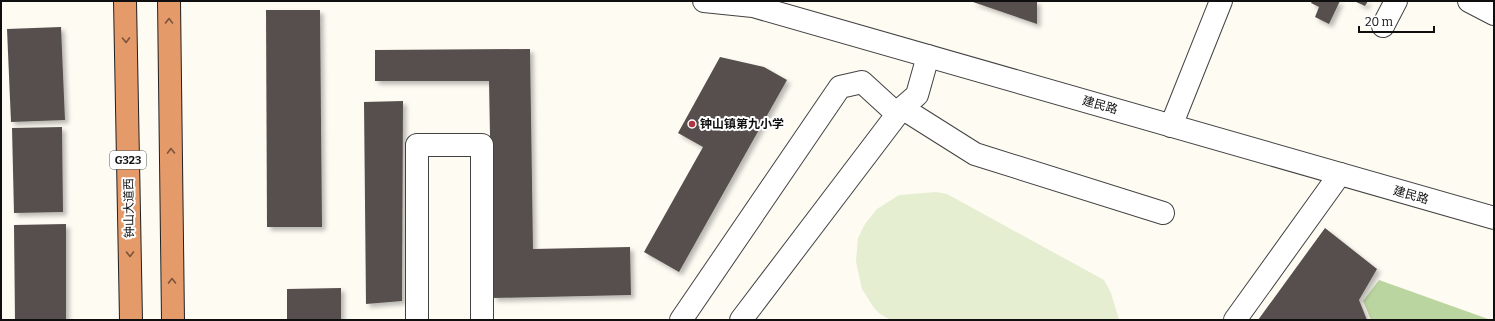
<svg xmlns="http://www.w3.org/2000/svg" width="1495" height="321" viewBox="0 0 1495 321" font-family="Bitter,'Noto Sans SC',serif">
  <defs>
    <filter id="shadow"><feDropShadow dx="3.5" dy="3.5" stdDeviation="2" flood-color="#0004"/></filter>
  </defs>
  <rect width="100%" height="100%" fill="#fefbf3"/>
  <path fill="#bbd5a0" d="M 1379,280 L 1491,320 L 1371,320 L 1363,301 Z"/>
  <path fill="#e5eed0" d="M 936,192 L 947,194 L 1104,280 L 1111,293 L 1119,320 L 891,320 L 880,314 L 874,308 L 862,289 L 856,262 L 858,238 L 865,224 L 877,209 L 899,195 Z"/>
  <g fill="#57504d" filter="url(#shadow)">
    <path d="M 971,1 L 1037,1 L 1037,24 L 970,1 Z"/>
    <path d="M 1312,1 L 1340,1 L 1329,24 L 1315,17 L 1319,7 L 1311,3 Z"/>
    <path d="M 1354,1 L 1368,1 L 1365,6 Z"/>
    <path d="M 266,10 L 320,10 L 322,227 L 267,227 Z"/>
    <path d="M 61,27 L 65,120 L 11,122 L 7,29 Z"/>
    <path d="M 530,49 L 533,249 L 630,247 L 631,295 L 493,298 L 489,81 L 375,81 L 375,50 Z"/>
    <path d="M 720,57 L 764,67 L 787,80 L 679,272 L 644,252 L 703,147 L 678,133 Z"/>
    <path d="M 403,101 L 402,301 L 366,304 L 364,102 Z"/>
    <path d="M 62,127 L 63,212 L 14,213 L 12,128 Z"/>
    <path d="M 66,224 L 66,320 L 15,320 L 14,225 Z"/>
    <path d="M 1325,228 L 1377,269 L 1359,300 L 1367,320 L 1258,320 Z"/>
    <path d="M 341,288 L 341,320 L 287,320 L 287,289 Z"/>
  </g>
  <g fill="none" stroke-linecap="round" stroke-linejoin="round">
    <defs>
      <g id="minor">
        <path d="M 704,1 L 753,6 L 1494,218"/>
        <path d="M 1469,1 L 1494,14"/>
        <path d="M 1383,26 L 1396,1"/>
        <path d="M 902,108 L 917,95 L 928,56"/>
        <path d="M 1171,126 L 1221,1"/>
        <path d="M 417,320 L 417,145 L 482,145 L 482,320"/>
        <path d="M 681,320 L 840,87 L 862,82 L 897,114"/>
        <path d="M 741,320 L 902,108 L 975,154 L 1163,213"/>
        <path d="M 1235,320 L 1340,174"/>
      </g>
      <g id="highway">
        <path d="M 125,1 L 131,320"/>
        <path d="M 169,1 L 173,320"/>
      </g>
    </defs>
    <use href="#minor" stroke="#424242" stroke-width="24"/>
    <use href="#highway" stroke="#202020" stroke-width="24"/>
    <use href="#minor" stroke="#fff" stroke-width="22"/>
    <use href="#highway" stroke="#e59a6a" stroke-width="22"/>
  </g>
  <defs><path id="oneway-chevron" d="M-2-3.5L2.5 0L-2 3.5" fill="none" stroke-width="1.6" stroke-linecap="round" stroke-linejoin="round"/></defs>
  <g stroke="#7a543c">
    <use href="#oneway-chevron" transform="translate(169 21) rotate(-90)"/>
    <use href="#oneway-chevron" transform="translate(126 40) rotate(89)"/>
    <use href="#oneway-chevron" transform="translate(171 151) rotate(-91)"/>
    <use href="#oneway-chevron" transform="translate(130 254) rotate(89)"/>
    <use href="#oneway-chevron" transform="translate(172 281) rotate(-91)"/>
  </g>
  <circle fill="#b13543" stroke="#fff" stroke-width="1.5" cx="692" cy="124" r="4"/>
  <g text-anchor="middle" dominant-baseline="central" stroke-width="4" stroke-linejoin="round" paint-order="stroke">
    <rect fill="#fff" stroke="#575757" stroke-width="1" x="110" y="151" width="36" height="18" rx="3"/>
    <g font-size="11" font-weight="bold" fill="#0f0f0f">
      <text x="128" y="160">G323</text>
    </g>
    <g font-size="12" fill="#0f0f0f" stroke="#fff">
      <text transform="translate(1100 105) rotate(16)">建民路</text>
      <text transform="translate(1411 195) rotate(16)">建民路</text>
      <text transform="translate(129 208) rotate(-91)">钟山大道西</text>
    </g>
    <g font-size="12" font-weight="bold" fill="#0f0f0f" stroke="#fff" text-anchor="start">
      <text x="700" y="124">钟山镇第九小学</text>
    </g>
  </g>
  <rect width="1495" height="321" fill="none" stroke="#0f0f0f" stroke-width="4"/>
  <path d="M1359 26v6h75v-6" fill="none" stroke="#0f0f0f" stroke-width="2"/>
  <text x="1365" y="26" font-size="12" fill="#0f0f0f" stroke="#ffffff" stroke-width="3" paint-order="stroke">20 m</text>
</svg>
